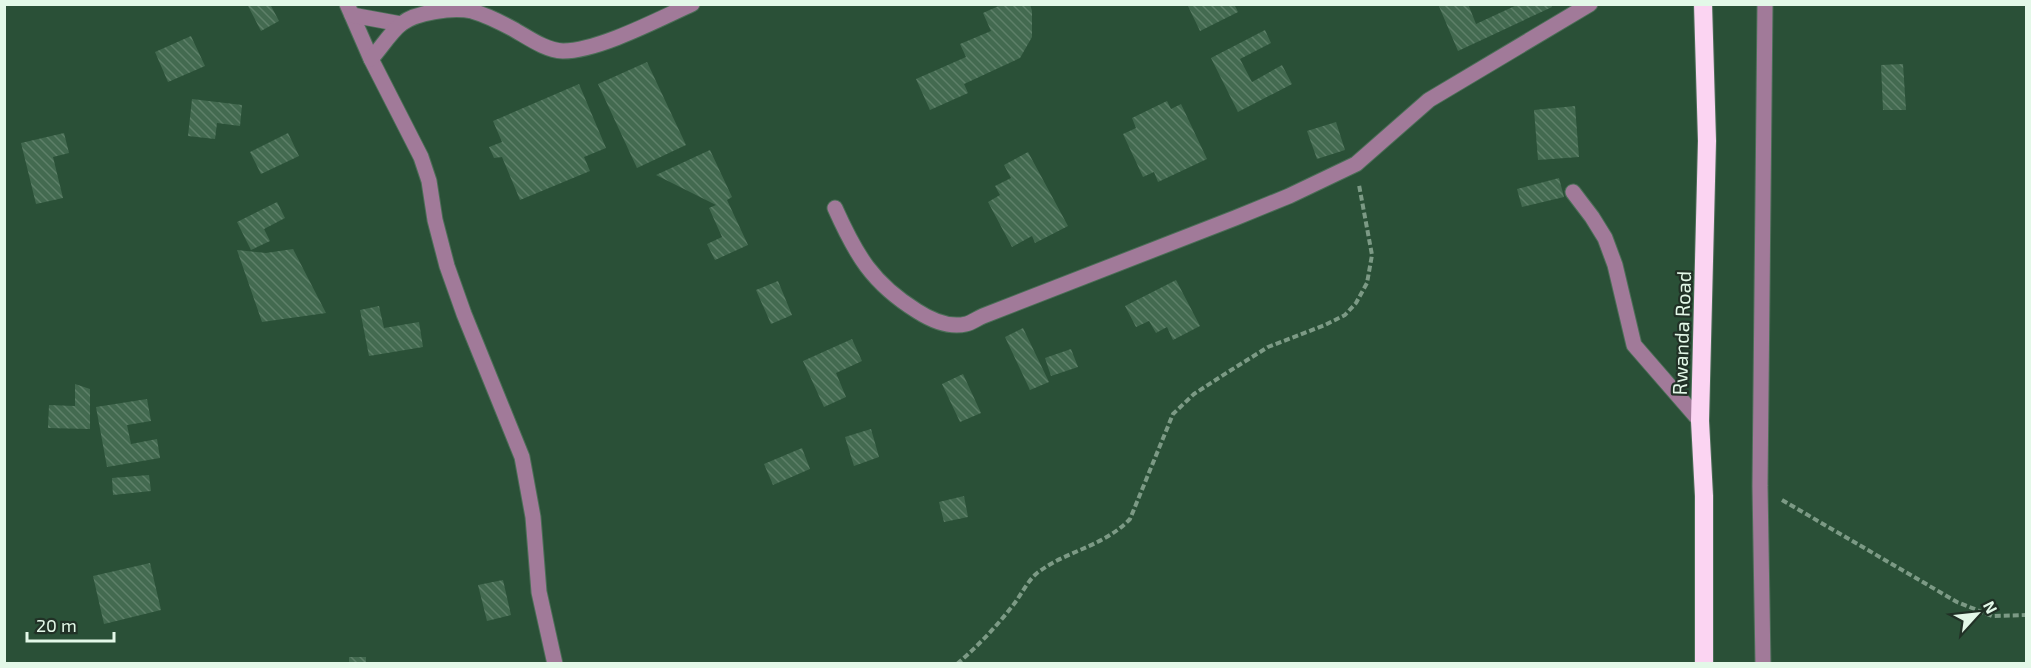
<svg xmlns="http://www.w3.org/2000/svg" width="2031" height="668" viewBox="0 0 2031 668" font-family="'Exo 2',sans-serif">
  <defs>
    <pattern id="building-back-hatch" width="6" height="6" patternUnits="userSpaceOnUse" patternTransform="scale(1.5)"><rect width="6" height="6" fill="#436a50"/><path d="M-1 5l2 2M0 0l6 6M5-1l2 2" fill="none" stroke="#5e8069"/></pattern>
  </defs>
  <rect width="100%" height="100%" fill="#2a5037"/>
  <g fill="url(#building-back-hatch)">
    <path d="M 247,4 L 270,4 L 279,21 L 261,31 Z"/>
    <path d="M 1003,4 L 1030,4 L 1032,11 L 1032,37 L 1020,58 L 964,84 L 968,93 L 930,110 L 916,79 L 966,57 L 960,44 L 991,31 L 983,13 Z"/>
    <path d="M 1187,4 L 1234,4 L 1238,12 L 1200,31 Z"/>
    <path d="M 1438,4 L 1468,4 L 1476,24 L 1519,4 L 1551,4 L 1552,7 L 1458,51 Z"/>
    <path d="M 1265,30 L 1271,43 L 1240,59 L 1252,82 L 1282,65 L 1292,84 L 1238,112 L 1211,58 Z"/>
    <path d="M 191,36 L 205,66 L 168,82 L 155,52 Z"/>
    <path d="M 647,62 L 686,145 L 637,168 L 598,84 Z"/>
    <path d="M 1903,64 L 1906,110 L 1883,110 L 1881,65 Z"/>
    <path d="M 579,84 L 606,148 L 584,157 L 590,171 L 520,200 L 502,157 L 494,158 L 489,147 L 502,142 L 493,121 Z"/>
    <path d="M 192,99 L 242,105 L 240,126 L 217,123 L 215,139 L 188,136 Z"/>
    <path d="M 1167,101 L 1171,109 L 1181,104 L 1207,159 L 1158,182 L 1154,172 L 1143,177 L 1123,134 L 1136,128 L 1132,118 Z"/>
    <path d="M 1575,106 L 1579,157 L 1538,160 L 1534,110 Z"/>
    <path d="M 1336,122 L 1345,150 L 1317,159 L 1307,131 Z"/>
    <path d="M 64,133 L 69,153 L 53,157 L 63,198 L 36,204 L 21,143 Z"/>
    <path d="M 288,133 L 299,156 L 261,174 L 250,152 Z"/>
    <path d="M 710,150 L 732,197 L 727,200 L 748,245 L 715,260 L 707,244 L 722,237 L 709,208 L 716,205 L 656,175 Z"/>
    <path d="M 1028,152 L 1068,226 L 1035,243 L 1032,236 L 1012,247 L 988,202 L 1000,195 L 995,186 L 1011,178 L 1004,165 Z"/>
    <path d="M 1559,178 L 1564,197 L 1522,207 L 1517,189 Z"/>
    <path d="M 277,202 L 285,218 L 264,229 L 270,241 L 251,250 L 237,222 Z"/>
    <path d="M 293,249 L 326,313 L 262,322 L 237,250 L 266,253 Z"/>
    <path d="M 1176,280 L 1200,326 L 1173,340 L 1167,327 L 1156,333 L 1149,321 L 1136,327 L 1125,306 Z"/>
    <path d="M 778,281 L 792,315 L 771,324 L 756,290 Z"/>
    <path d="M 379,306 L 384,328 L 419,322 L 423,347 L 369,356 L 360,310 Z"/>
    <path d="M 1023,328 L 1049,382 L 1030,390 L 1005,337 Z"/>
    <path d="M 852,339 L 862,361 L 836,373 L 846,397 L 824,407 L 803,361 Z"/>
    <path d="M 1071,349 L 1078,367 L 1051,376 L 1045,358 Z"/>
    <path d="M 963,374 L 981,413 L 960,422 L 942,384 Z"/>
    <path d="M 75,384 L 90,389 L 90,429 L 48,428 L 49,405 L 75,406 Z"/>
    <path d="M 147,399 L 151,421 L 127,425 L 131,444 L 157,439 L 160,458 L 107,467 L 96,407 Z"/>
    <path d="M 871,429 L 879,457 L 854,466 L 845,437 Z"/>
    <path d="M 802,448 L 810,469 L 773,485 L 764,464 Z"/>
    <path d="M 149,475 L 151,491 L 113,495 L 112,478 Z"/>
    <path d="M 964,496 L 968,517 L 944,522 L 939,502 Z"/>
    <path d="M 150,563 L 161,610 L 104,624 L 93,576 Z"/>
    <path d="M 503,580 L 511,615 L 487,621 L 478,585 Z"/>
    <rect x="349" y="657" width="17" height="7"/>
  </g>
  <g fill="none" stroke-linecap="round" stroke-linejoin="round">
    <defs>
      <g id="minor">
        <path d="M 347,4 L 371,59 L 421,157 L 429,181 L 435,220 L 447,266 L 464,314 L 522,457 L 533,517 L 539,592 L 555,664"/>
        <path d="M 352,15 L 401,24"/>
        <path d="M 371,59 C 381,48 390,33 401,24 C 416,12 453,7 472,11 C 486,15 500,22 513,29 C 529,38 545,50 563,51 C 598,51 659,19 692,4"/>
        <path d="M 1573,192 L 1592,217 L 1605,238 L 1615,265 L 1634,345 L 1700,421"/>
        <path d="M 835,208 C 856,255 872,283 917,311 C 931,320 949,328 966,324 C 971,323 978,318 983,316 L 1235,218 L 1289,196 L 1356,164 L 1429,100 L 1590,4"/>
        <path d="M 1763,664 L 1760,486 L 1765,4"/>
      </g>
      <path id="highway" d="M 1703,4 L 1707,141 L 1700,421 L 1704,496 L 1704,664"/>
    </defs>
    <use href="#minor" stroke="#4b6e57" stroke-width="17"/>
    <use href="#highway" stroke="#4b6e57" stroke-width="20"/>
    <g stroke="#7c9a85" stroke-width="4" stroke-dasharray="6 3" stroke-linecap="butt">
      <path d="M 1782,500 L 1957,602 L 1992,616 L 2026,615"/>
      <path d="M 957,664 C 978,646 997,626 1014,604 C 1021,595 1027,582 1036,574 C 1066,550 1102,548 1130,519 L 1173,414 L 1194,394 L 1228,372 L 1268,347 L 1325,325 L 1345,315 L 1356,303 L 1367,283 L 1372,255 L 1359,185"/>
    </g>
    <use href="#minor" stroke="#a17a99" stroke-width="15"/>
    <use href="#highway" stroke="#fbd4f2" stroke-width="18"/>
  </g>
  <g text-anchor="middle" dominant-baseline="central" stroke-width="4.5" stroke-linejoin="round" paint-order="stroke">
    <g font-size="20" fill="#e3f8e8" stroke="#213126">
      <text transform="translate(1681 333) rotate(-88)">Rwanda Road</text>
    </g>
  </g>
  <rect width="2031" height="668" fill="none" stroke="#e3f8e8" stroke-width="12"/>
  <g transform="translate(1977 614) rotate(63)" stroke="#213126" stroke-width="4.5" paint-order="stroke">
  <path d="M0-4.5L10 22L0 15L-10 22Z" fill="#e3f8e8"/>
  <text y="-9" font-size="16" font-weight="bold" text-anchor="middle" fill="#e3f8e8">N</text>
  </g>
  <path d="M27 632v9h87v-9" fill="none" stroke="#e3f8e8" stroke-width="3"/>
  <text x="36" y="632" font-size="18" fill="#e3f8e8" stroke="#213126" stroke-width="4.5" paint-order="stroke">20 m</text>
</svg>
